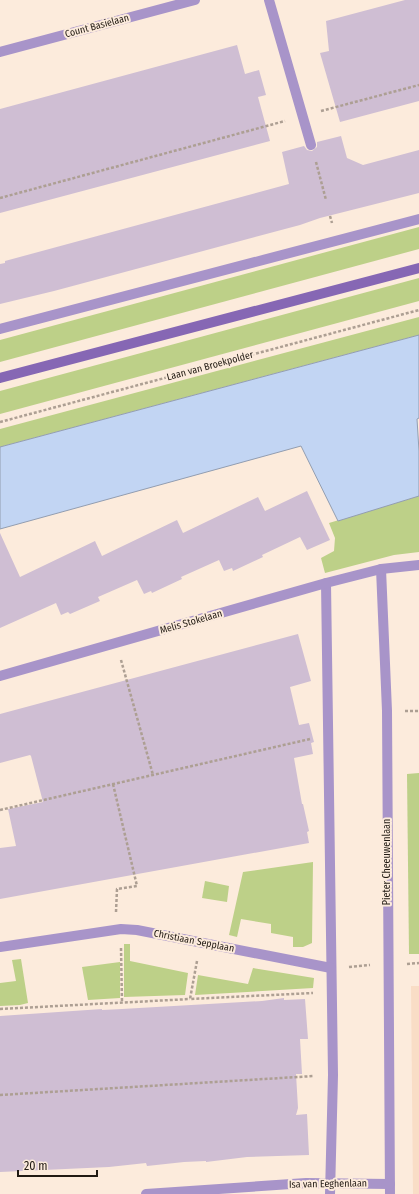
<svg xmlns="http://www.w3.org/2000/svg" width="419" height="1194" viewBox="0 0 419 1194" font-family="'Fira Sans Condensed',sans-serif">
  <rect width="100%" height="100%" fill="#fcebdc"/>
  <path fill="#f9ddc6" d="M 411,986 L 419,986 L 419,1194 L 413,1194 Z"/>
  <g fill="#bdd088">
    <path d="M 419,227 L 419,249 L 0,362 L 0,340 Z"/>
    <path d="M 419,278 L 419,301 L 0,414 L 0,391 Z"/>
    <path d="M 419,317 L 419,335 L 0,447 L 0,429 Z"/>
    <path d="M 419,496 L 419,552 L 394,555 L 325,573 L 321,558 L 334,551 L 335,538 L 329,523 Z"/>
    <path d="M 419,773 L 419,954 L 409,954 L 407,774 Z"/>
    <path d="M 313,862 L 312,943 L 303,947 L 293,947 L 293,937 L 271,933 L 271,924 L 241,919 L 237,937 L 229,935 L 243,872 Z"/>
    <path d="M 205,881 L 229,886 L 227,902 L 202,898 Z"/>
    <path d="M 124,944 L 130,944 L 130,961 L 188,973 L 185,995 L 124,997 Z"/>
    <path d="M 21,959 L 28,1003 L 20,1005 L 0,1006 L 0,983 L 16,981 L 12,960 Z"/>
    <path d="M 120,962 L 120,998 L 88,1000 L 82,967 Z"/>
    <path d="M 253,968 L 314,978 L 313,988 L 195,995 L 198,975 L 248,984 Z"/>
  </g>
  <path fill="#c2d5f3" stroke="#929db0" d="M 419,335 L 419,418 L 417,419 L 419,451 L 419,496 L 338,521 L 301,446 L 0,529 L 0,447 Z"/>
  <g fill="#cfbed3">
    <path d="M 405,0 L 419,0 L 419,101 L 340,122 L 320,53 L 329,51 L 326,21 Z"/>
    <path d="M 237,45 L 245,74 L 259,70 L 266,95 L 258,97 L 270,141 L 0,213 L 0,109 Z"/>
    <path d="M 341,136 L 347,158 L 363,165 L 419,150 L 419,193 L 320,218 L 300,225 L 54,291 L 0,304 L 0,264 L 5,263 L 5,261 L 289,184 L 282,152 L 304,146 L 307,150 L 312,151 L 317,147 L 317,142 Z"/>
    <path d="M 307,491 L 330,540 L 307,550 L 300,537 L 262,555 L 263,557 L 233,571 L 232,568 L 224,571 L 219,560 L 181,577 L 182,579 L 152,593 L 151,591 L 144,594 L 137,580 L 98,597 L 100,601 L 70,614 L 68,612 L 61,615 L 56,603 L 0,628 L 0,533 L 20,577 L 95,541 L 102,556 L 177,520 L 183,533 L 258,497 L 265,511 Z"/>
    <path d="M 298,634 L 311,681 L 290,687 L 299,725 L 309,723 L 314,742 L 311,743 L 313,754 L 294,758 L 302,804 L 303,804 L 309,831 L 307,832 L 309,843 L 0,899 L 0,848 L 16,846 L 8,809 L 43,802 L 31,756 L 30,755 L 0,763 L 0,714 Z"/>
    <path d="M 284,998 L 284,1000 L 305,999 L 308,1039 L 300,1039 L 302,1074 L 296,1074 L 298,1108 L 296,1115 L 307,1114 L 309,1155 L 247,1157 L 206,1162 L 206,1161 L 184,1162 L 147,1166 L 146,1163 L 109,1167 L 0,1172 L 0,1016 L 102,1009 L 102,1010 L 122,1009 L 262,1001 Z"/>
  </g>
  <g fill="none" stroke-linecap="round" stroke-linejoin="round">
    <g stroke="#ad9f93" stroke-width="2.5" stroke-dasharray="3 2" stroke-linecap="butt">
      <path d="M 321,111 L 419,85"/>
      <path d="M 316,162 L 326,200"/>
      <path d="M 0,198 L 285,121"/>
      <path d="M 330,216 L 332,223"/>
      <path d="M 0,422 L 419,310"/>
      <path d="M 121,660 L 153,775"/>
      <path d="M 405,711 L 419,711"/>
      <path d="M 113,784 L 137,886 L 117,889 L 116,912"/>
      <path d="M 0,810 L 310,739"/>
      <path d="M 121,948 L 122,1002"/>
      <path d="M 197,961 L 190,999 L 313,993"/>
      <path d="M 407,964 L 419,963"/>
      <path d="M 349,967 L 370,965"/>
      <path d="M 0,1009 L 190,999"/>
      <path d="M 0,1095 L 314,1076"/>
    </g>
    <g stroke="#a894c9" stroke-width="10">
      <path d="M 269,0 L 311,145"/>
      <path d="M 0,52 L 195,0"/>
      <path d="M 0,329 L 419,219"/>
      <path d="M 381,569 L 387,711 L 390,1194"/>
      <path d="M 326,583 L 333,1075 L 330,1194"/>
      <path d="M 0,676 L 326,583 L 381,569 L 419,565"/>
      <path d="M 0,947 L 121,929 L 137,930 L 331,968"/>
      <path d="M 146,1194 L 306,1183 L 390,1184"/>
    </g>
    <path stroke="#8667b4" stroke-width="10" d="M 0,378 L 419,268"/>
  </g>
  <g text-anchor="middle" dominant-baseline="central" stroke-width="4" stroke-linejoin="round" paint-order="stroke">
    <g font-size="10" fill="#211a13" stroke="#fcebdc">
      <text transform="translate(97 26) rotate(-15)">Count Basielaan</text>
      <text transform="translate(210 366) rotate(-15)">Laan van Broekpolder</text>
      <text transform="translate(191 622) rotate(-16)">Melis Stokelaan</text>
      <text transform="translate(387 862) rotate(-90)">Pieter Cheeuwenlaan</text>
      <text transform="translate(194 941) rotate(11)">Christiaan Sepplaan</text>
      <text transform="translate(328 1184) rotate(-1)">Isa van Eeghenlaan</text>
    </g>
  </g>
  <path d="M18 1170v6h79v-6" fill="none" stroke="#211a13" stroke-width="2"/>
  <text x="24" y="1170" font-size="12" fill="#211a13" stroke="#fcebdc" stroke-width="3" paint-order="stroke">20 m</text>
</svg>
